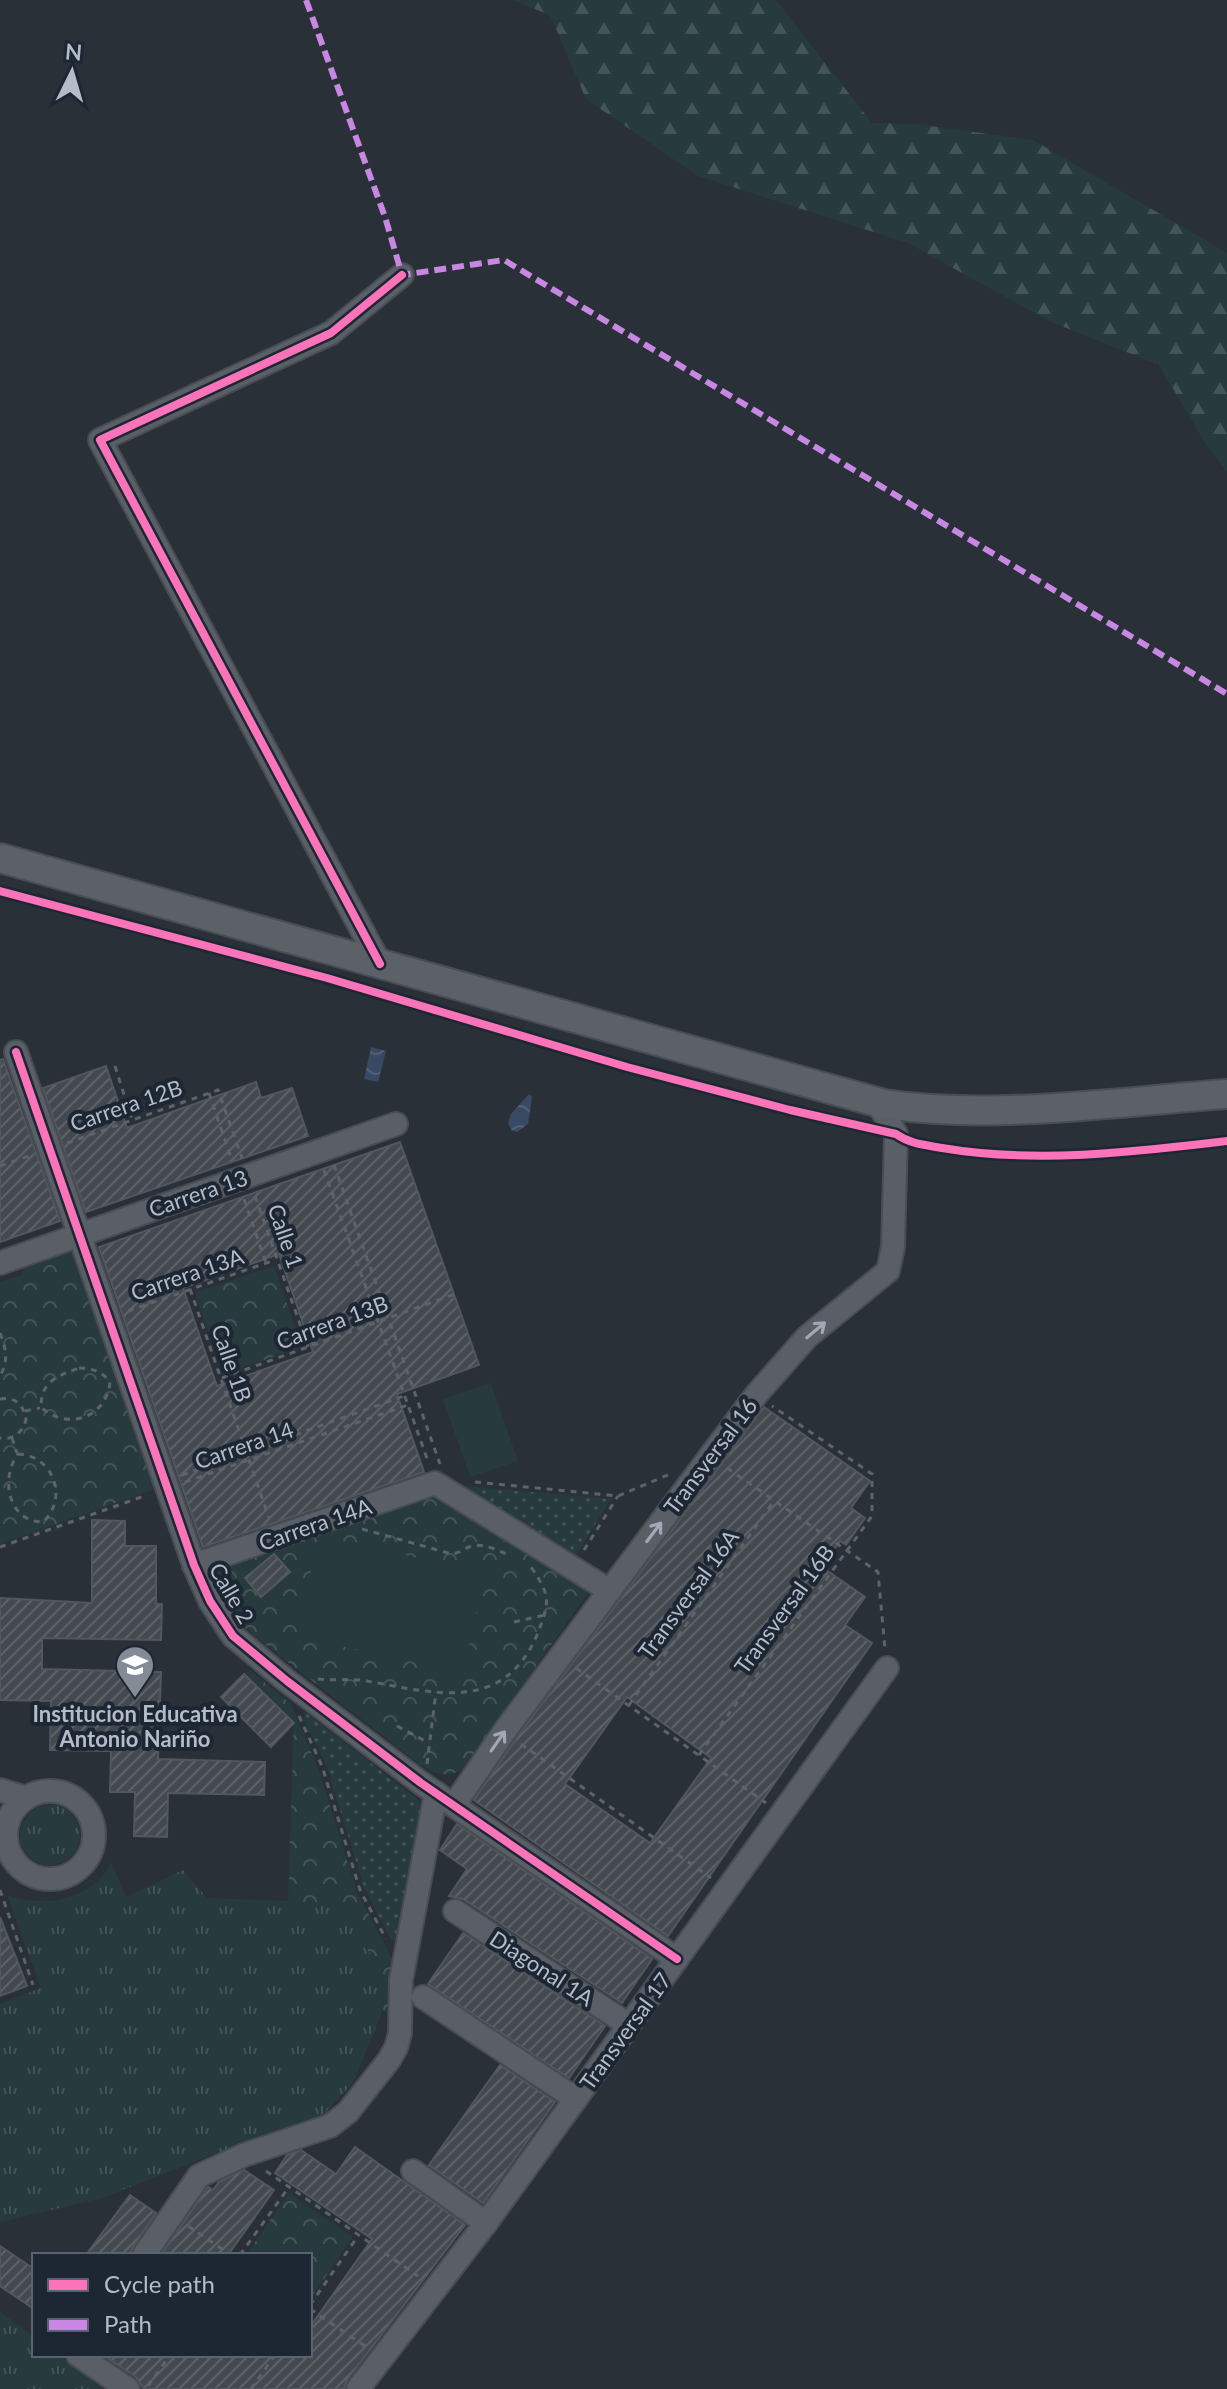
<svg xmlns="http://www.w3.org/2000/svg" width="1227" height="2389" viewBox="0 0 1227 2389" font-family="Lato,sans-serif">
  <defs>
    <pattern id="grass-tufts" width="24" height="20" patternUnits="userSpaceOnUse" patternTransform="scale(2)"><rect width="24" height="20" fill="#273a3e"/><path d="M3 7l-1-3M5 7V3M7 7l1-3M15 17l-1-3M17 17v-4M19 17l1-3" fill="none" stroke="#445559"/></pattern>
    <pattern id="forest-firs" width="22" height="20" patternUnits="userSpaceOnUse" patternTransform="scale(2)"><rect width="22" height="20" fill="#273a3e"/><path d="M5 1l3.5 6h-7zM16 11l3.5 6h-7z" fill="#445559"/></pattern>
    <pattern id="park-crowns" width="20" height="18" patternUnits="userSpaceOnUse" patternTransform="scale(2)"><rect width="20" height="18" fill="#273a3e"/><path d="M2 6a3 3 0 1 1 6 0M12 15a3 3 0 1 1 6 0" fill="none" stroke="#445559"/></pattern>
    <pattern id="garden-dots" width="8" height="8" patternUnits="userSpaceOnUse" patternTransform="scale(2)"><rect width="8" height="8" fill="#273a3e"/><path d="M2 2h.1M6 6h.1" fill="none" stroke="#445559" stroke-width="1.8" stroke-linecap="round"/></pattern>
    <pattern id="water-waves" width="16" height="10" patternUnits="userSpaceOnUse" patternTransform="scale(2)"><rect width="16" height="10" fill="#384963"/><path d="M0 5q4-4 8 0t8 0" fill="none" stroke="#526178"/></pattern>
    <pattern id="building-hatch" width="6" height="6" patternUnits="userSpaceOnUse" patternTransform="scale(2)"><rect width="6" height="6" fill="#444950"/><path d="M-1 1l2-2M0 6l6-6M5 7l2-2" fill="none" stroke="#5d6168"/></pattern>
  </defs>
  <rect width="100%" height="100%" fill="#2a3038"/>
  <g fill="url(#grass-tufts)">
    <circle cx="50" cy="1835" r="30"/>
    <path d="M 111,1862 L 126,1897 L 183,1870 L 207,1898 L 288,1901 L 339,1906 L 380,1968 L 383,2010 L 353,2083 L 324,2114 L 293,2131 L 211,2155 L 102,2198 L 0,2222 L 0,2004 L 41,1988 L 7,1895 C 44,1909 94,1900 111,1862 Z"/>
    <path d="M 0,2312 L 34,2337 L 34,2355 L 58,2355 L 103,2389 L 0,2389 Z"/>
  </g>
  <path fill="url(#forest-firs)" d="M 513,0 L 776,0 L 872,123 L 915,124 L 1033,140 L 1227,253 L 1227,471 L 1207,446 L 1159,365 L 1049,321 L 908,243 L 698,176 L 586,99 L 550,15 Z"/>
  <g fill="url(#park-crowns)">
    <path d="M 73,1251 L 155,1489 L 0,1544 L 0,1282 L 22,1275 L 24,1267 Z"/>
    <path d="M 274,1266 L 302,1347 L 223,1374 L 195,1293 Z"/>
    <path d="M 435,1487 L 587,1585 L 589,1591 L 465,1767 C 449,1779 439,1775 422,1766 L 253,1635 C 233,1617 220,1599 212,1573 L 214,1568 Z"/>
    <path d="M 250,1670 L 291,1704 L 318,1768 L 357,1892 L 398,1970 L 392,2018 L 383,2010 L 380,1968 L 339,1907 L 288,1901 L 294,1723 L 244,1674 Z"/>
    <path d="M 289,2193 L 353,2237 L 310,2299 L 310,2255 L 246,2255 Z"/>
  </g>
  <g fill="url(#garden-dots)">
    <path d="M 464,1486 L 611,1499 L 573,1560 L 458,1488 Z"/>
    <path d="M 305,1712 L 417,1799 L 421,1806 L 395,1941 L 391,1940 L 364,1887 L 326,1764 L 303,1719 Z"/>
  </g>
  <g fill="#273a3e">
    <path d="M 491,1383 L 518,1461 L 470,1477 L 443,1399 Z"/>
    <path d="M 319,1536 L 485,1573 L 463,1673 L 296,1636 Z"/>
  </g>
  <g fill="url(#water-waves)">
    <path d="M 371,1047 L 386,1051 L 378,1082 L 364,1079 Z"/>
    <path d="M 529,1094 L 532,1097 L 528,1124 L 517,1132 L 511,1130 L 508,1123 L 511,1114 Z"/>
  </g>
  <g fill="url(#building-hatch)" stroke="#52575f" stroke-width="2" fill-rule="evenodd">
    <path d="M 3,1059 L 60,1221 L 0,1242 L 0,1060 Z"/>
    <path d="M 106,1066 L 127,1128 L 256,1082 L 261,1098 L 292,1088 L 308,1136 L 86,1212 L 43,1088 Z"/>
    <path d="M 400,1142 L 479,1365 L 397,1394 L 424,1472 L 203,1547 L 99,1247 ZM 279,1254 L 313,1352 L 217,1386 L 183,1288 Z"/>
    <path d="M 764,1407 L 870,1481 L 851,1508 L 865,1518 L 846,1545 L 840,1541 L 822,1567 L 865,1597 L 845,1625 L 872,1643 L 668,1936 L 474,1800 L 518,1736 ZM 627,1697 L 711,1758 L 650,1843 L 565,1784 Z"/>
    <path d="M 92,1520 L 125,1521 L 125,1546 L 156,1546 L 156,1604 L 162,1604 L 161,1640 L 42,1638 L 42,1669 L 161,1672 L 158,1759 L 265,1762 L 264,1795 L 168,1793 L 167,1837 L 134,1836 L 135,1792 L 110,1792 L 111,1751 L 50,1750 L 51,1701 L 0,1700 L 0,1598 L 92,1603 Z"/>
    <path d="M 274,1554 L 290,1572 L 261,1597 L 245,1578 Z"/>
    <path d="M 244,1674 L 294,1723 L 271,1747 L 221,1697 Z"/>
    <path d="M 457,1824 L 652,1959 L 622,2003 L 463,1899 L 449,1896 L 467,1869 L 440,1850 Z"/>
    <path d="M 0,1917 L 27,1986 L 0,1996 Z"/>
    <path d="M 463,1933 L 605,2026 L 569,2078 L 428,1984 Z"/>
    <path d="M 500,2065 L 555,2102 L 483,2203 L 429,2165 Z"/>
    <path d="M 355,2147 L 465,2225 L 347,2380 L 344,2389 L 144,2389 L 136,2377 L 103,2355 L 310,2355 L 310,2327 L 372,2239 L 275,2173 L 287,2155 L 301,2150 L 336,2174 Z"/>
    <path d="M 244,2170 L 274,2190 L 228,2255 L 161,2255 L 208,2187 L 213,2190 L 219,2182 Z"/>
    <path d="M 130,2195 L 156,2213 L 133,2247 L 130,2255 L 86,2255 Z"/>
    <path d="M 0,2246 L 34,2269 L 34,2309 L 0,2286 Z"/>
  </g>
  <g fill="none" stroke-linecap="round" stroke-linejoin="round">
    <defs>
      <g id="minor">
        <path d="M 380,964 L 100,440 L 331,333 L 402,275"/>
        <path d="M 16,1052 L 194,1565 L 210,1601 L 233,1636 L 287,1681 L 421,1783 L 677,1959"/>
        <path d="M 0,1263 L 396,1124"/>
        <path d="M 194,1565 L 435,1483 L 610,1591"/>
        <path d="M 0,1790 L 26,1798"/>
        <circle cx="50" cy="1835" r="44"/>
        <path d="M 454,1805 L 504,1732 L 756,1395 L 807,1337 L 888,1271 L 893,1247 L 896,1134 L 877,1102"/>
        <path d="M 455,1911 L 629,2025"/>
        <path d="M 423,1997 L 576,2099"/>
        <path d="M 413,2171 L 486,2223"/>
        <path d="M 144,2255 L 199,2176 L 244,2155 L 330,2126 L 348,2112 L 389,2060 L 396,2048 L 400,2033 L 401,1980 L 436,1793"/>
        <path d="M 78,2355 L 128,2389"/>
        <path d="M 358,2389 L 486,2223 L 887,1668"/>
      </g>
      <path id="major" d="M 0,858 L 884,1104 C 996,1120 1114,1102 1227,1094"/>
    </defs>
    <use href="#minor" stroke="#484c53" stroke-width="26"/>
    <use href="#major" stroke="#484c55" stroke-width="32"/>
    <g stroke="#5d636a" stroke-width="3" stroke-dasharray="6 6" stroke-linecap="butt">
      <path d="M 115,1066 L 132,1120"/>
      <path d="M 209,1093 L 232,1161"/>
      <path d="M 67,1143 L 218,1090 L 242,1158"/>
      <path d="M 334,1165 L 440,1464"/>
      <path d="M 0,1166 L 29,1156"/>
      <path d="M 324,1170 L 429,1464"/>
      <path d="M 255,1196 L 308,1347"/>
      <path d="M 244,1199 L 266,1263"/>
      <path d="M 190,1289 L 269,1518"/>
      <path d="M 128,1311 L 275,1260"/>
      <path d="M 0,1333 C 6,1349 9,1360 0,1376"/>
      <path d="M 79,1368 C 92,1368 100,1371 110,1381 C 108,1417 67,1432 41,1407 C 41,1381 57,1376 79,1368 Z"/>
      <path d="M 222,1378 L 455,1294"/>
      <path d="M 0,1399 C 15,1396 24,1405 26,1420 C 22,1433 14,1440 0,1438"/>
      <path d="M 25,1411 L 40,1408"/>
      <path d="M 12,1438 L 17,1453"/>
      <path d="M 18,1454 C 53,1455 69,1498 43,1522 C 8,1522 0,1478 18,1454 Z"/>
      <path d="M 727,1468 L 878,1572 L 885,1649"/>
      <path d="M 182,1475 L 404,1396"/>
      <path d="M 185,1482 L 408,1405"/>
      <path d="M 475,1482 L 618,1496 L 670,1474"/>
      <path d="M 362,1529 L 452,1554 C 460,1553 464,1548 472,1546 C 484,1543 496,1550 507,1554"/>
      <path d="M 0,1547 L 147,1495"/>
      <path d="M 584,1550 L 618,1496"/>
      <path d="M 514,1622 L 545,1615"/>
      <path d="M 576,1668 L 766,1803"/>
      <path d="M 318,1679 C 334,1681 351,1678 367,1681 C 434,1693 503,1714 537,1635 C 550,1602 551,1596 531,1567"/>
      <path d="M 629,1705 L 774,1501"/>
      <path d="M 299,1716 L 322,1766 L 360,1890 L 386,1939"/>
      <path d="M 397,1726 L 429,1743"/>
      <path d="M 521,1744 L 711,1878"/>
      <path d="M 699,1755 L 872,1516 L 872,1474 L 772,1406"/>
      <path d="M 427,1764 L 436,1692"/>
      <path d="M 0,1890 L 33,1985"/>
      <path d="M 266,2171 L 418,2276"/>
      <path d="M 188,2226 L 231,2255"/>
      <path d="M 240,2255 L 289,2187"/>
      <path d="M 310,2305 L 358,2236"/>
      <path d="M 310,2309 L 365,2346"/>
      <path d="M 148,2386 L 170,2355"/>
      <path d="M 251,2389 L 275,2355"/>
    </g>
    <use href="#minor" stroke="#5a5e66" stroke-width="22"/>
    <use href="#major" stroke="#5c6168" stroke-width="28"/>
    <path stroke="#c787e3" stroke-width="6" stroke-dasharray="12 6" stroke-linecap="butt" d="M 306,0 L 385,217 L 402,275 L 504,260 L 1227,694"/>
    <defs>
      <g id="cycleway">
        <path d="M 0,891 L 327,978 L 627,1067 L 790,1110 L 896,1134 C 910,1144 925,1145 942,1148 C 1036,1164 1134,1152 1227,1141"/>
        <path d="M 380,964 L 100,440 L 331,333 L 402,275"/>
        <path d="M 16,1052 L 194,1565 L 210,1601 L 233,1636 L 287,1681 L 421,1783 L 677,1959"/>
      </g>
    </defs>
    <use href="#cycleway" stroke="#1d2633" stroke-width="13"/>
    <use href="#cycleway" stroke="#fb73b8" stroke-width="8"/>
  </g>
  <defs><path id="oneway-shaft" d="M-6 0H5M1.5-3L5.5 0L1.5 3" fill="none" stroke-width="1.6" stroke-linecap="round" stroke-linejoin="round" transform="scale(2)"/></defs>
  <g stroke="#a2a9b5">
    <use href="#oneway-shaft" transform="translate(816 1330) rotate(-40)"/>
    <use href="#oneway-shaft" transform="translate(654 1532) rotate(-53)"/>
    <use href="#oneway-shaft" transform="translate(498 1741) rotate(-55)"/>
  </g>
  <defs>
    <symbol id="university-pin" viewBox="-11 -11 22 30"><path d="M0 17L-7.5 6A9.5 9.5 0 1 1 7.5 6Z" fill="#848b96" stroke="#1d2633"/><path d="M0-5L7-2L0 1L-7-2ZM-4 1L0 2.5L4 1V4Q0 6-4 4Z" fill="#fff"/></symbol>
  </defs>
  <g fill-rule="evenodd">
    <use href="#university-pin" x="113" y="1643" width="44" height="60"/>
  </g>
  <g text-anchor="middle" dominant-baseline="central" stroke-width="8" stroke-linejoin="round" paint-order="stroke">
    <g font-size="22" fill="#b4bcc9" stroke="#1d2633">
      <text transform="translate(126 1105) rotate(-19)">Carrera 12B</text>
      <text transform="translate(198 1193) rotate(-19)">Carrera 13</text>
      <text transform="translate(286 1236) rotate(71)">Calle 1</text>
      <text transform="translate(187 1274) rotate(-19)">Carrera 13A</text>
      <text transform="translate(332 1322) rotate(-20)">Carrera 13B</text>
      <text transform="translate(232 1363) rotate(71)">Calle 1B</text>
      <text transform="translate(244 1445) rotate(-19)">Carrera 14</text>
      <text transform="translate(710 1456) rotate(-53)">Transversal 16</text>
      <text transform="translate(315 1524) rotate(-19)">Carrera 14A</text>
      <text transform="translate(232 1593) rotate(60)">Calle 2</text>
      <text transform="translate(688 1594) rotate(-54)">Transversal 16A</text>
      <text transform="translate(784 1609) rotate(-54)">Transversal 16B</text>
      <text transform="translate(542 1968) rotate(33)">Diagonal 1A</text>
      <text transform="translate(625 2031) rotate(-54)">Transversal 17</text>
    </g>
    <g font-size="22" font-weight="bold" fill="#b4bcc9" stroke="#1d2633">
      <text x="135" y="1713">Institucion Educativa<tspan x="135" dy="25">Antonio Nariño</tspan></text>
    </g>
  </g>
  <rect x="32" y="2253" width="280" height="104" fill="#1d2633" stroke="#59626f" stroke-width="2"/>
  <rect x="48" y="2279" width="40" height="12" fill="#fb73b8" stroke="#59626f" stroke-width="2"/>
  <text x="104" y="2293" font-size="24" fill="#b4bcc9">Cycle path</text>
  <rect x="48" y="2319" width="40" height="12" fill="#c787e3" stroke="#59626f" stroke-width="2"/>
  <text x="104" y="2333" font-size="24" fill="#b4bcc9">Path</text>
  <g transform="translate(72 72) rotate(5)" stroke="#1d2633" stroke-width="6" paint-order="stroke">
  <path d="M0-6L14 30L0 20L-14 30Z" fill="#b4bcc9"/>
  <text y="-12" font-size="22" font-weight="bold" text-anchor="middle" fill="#b4bcc9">N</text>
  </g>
</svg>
